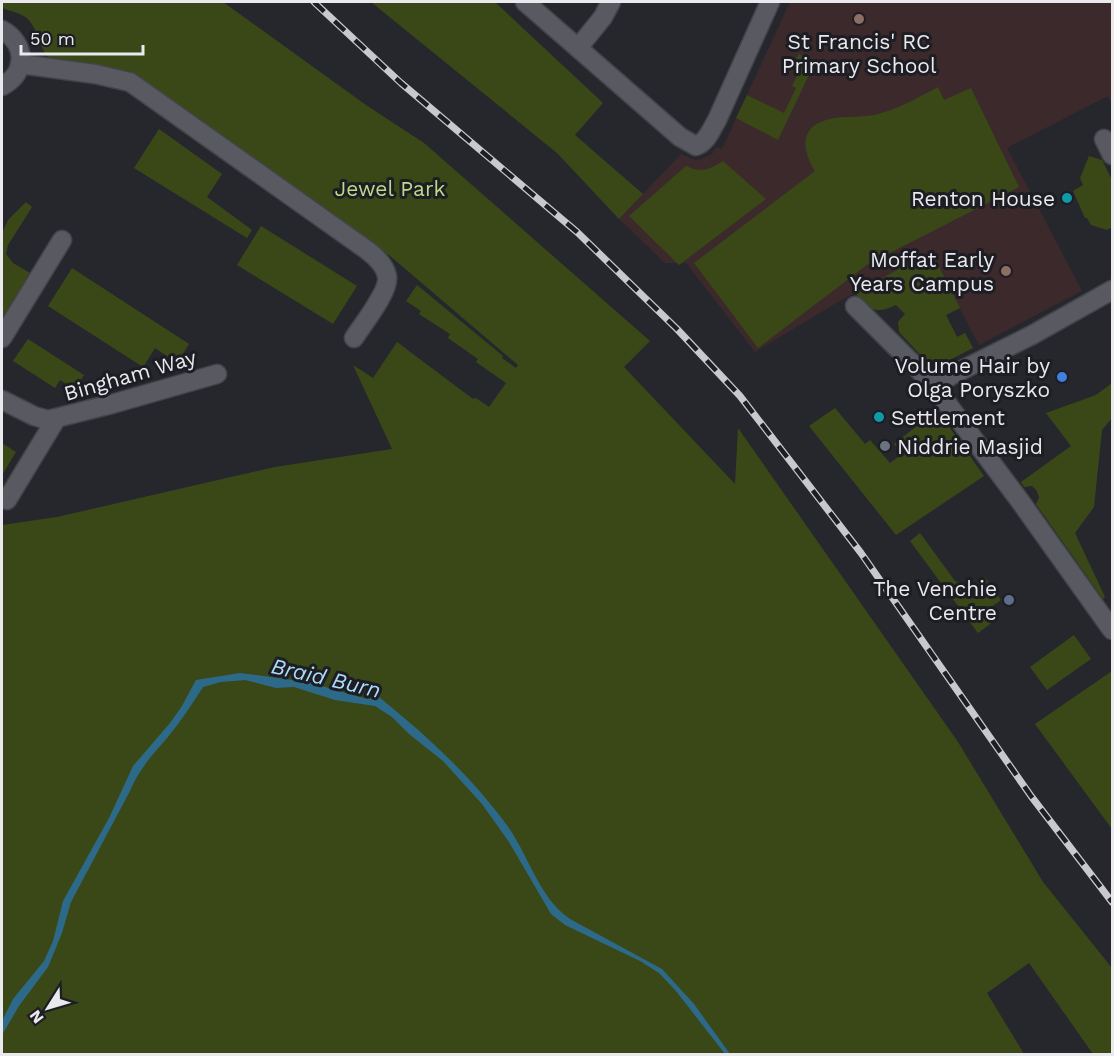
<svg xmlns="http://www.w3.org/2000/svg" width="1114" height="1056" viewBox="0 0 1114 1056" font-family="'Work Sans',sans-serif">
  <rect width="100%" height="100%" fill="#26272d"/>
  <path fill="#3c292c" d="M 790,2 L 1112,2 L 1112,104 L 1108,96 L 1007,148 L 1082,291 L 979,345 L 930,252 L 838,302 L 755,352 L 686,263 L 665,263 L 619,219 L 681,154 L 695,160 L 701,159 L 712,154 L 716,147 L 722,149 Z"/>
  <g fill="#3a4817">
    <path d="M 2,2 L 223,2 L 366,105 L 424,143 L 650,341 L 624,367 L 735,484 L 738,428 L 958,742 L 1043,882 L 1112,968 L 1112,1054 L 1093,1054 L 1029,963 L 987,993 L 1024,1054 L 2,1054 L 2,525 L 57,517 L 275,467 L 392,449 L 353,365 L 373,378 L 397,342 L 473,399 L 476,398 L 489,407 L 506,383 L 476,362 L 478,359 L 448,338 L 450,334 L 419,314 L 421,311 L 406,301 L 417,285 L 503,356 L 502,358 L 516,368 L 518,365 L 389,255 L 380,251 L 129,71 L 52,61 C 39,51 40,32 28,19 C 22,13 10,11 2,8 Z"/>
    <path d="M 371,2 L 495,2 L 603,103 L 575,135 L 643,194 L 619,219 L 557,153 Z"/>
    <path d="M 799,54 L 815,62 L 778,140 L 736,118 L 747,95 L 784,113 L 796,88 L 792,86 L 803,63 L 796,59 Z"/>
    <path d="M 938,87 L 944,100 L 971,88 L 1019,187 L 882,257 L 880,255 L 758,348 L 694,263 L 815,171 C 804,154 798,130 823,121 C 837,115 859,118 874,115 C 897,110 917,98 938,87 Z"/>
    <path d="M 159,129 L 222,174 L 207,197 L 252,230 L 247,238 L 134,168 Z"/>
    <path d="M 1089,156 L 1102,160 L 1112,180 L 1112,227 L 1107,230 L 1091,225 L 1087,218 L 1085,218 L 1073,191 L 1083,185 L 1080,178 Z"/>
    <path d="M 723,161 L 766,199 L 679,265 L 629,216 L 686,166 C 701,173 709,170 723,161 Z"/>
    <path d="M 26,202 L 32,207 L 8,245 L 6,254 L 13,263 L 30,273 L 2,318 L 2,233 L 8,220 Z"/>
    <path d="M 261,226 L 357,286 L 333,324 L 237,265 Z"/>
    <path d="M 931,251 L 960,308 L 946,315 L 957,337 L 965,333 L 973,348 L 940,365 L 934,365 L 926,361 L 899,332 L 898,322 L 905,314 L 896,305 C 874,315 870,310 855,293 Z"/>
    <path d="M 72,268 L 189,344 L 177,363 L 155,348 L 143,367 L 48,306 Z"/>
    <path d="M 28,339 L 84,375 L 75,389 L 60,380 L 55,388 L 13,361 Z"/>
    <path d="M 1112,383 L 1112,418 L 1102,430 L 1094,507 L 1075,533 L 1105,597 L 1103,599 L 1036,504 L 1039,498 L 1037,491 L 1032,486 L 1024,487 L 1021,482 L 1071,446 L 1046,413 L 1096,395 Z"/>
    <path d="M 835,408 L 865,444 L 870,440 L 890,463 L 902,454 L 894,444 L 931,415 L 940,414 L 984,476 L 896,535 L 809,426 Z"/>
    <path d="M 2,443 L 16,452 L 2,475 Z"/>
    <path d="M 920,533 L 955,581 L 973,586 L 985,577 L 1001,600 L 990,608 L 997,619 L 978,633 L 910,541 Z"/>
    <path d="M 1074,635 L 1091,659 L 1047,690 L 1030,667 Z"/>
    <path d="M 1112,671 L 1112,829 L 1035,724 Z"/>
  </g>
  <path fill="#2d6a8a" d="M 240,673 L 308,682 L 367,699 L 379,697 C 427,736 469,774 506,824 C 529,855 538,897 570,919 L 662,969 L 694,1004 L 730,1054 L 725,1054 L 676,991 L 659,973 L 640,961 L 565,925 L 551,914 L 509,842 L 482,804 L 443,761 L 409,734 L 392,717 L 375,706 L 335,700 L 294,687 L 276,688 L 245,680 L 221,682 L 203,687 C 192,704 181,721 168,737 C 153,754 139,769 130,791 L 71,902 L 62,933 L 48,967 L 19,1006 L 2,1035 L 2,1021 L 13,999 L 44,961 L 53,941 L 63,901 L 109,818 L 133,766 L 170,723 L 182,706 L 196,680 Z"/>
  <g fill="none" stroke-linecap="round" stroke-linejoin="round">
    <defs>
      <g id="minor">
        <path d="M 525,2 L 578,48"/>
        <path d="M 611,2 L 603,17 L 578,48 L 680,137 L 696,146 C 707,142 711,130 717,120 L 770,2"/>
        <path d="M 2,30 C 26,43 28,73 2,86"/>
        <path d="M 20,64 L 95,74 L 130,82 L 367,250 C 375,256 385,266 387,276 C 390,291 362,325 354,338"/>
        <path d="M 1104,139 L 1112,155"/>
        <path d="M 855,306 L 921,372 L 943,398 L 1020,501 L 1112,630"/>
        <path d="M 2,338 L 62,240"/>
        <path d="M 934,387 L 950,376 L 1032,335 L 1112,290"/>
        <path d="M 2,400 L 34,416 L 48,420 L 112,404 L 217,374"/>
        <path d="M 7,500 L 56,419"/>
      </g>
    </defs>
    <use href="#minor" stroke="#43444a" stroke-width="21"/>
    <use href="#minor" stroke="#595a61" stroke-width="18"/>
    <defs>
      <path id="rail" d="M 314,2 L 401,83 L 577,232 L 677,329 L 740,396 L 861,553 L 1031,796 L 1112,902"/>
    </defs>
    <use href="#rail" stroke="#c8c8ce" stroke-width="7"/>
    <use href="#rail" stroke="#1d1d24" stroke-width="4.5" stroke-dasharray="14" stroke-linecap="butt"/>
  </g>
  <g fill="#8d6e63" stroke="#1d1d24" stroke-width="2">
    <circle cx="859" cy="19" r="6"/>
    <circle cx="1006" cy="271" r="6"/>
  </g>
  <g fill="#0f9aa8" stroke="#1d1d24" stroke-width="2">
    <circle cx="1067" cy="198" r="6"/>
    <circle cx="879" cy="417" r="6"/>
  </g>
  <circle fill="#3f7fe0" stroke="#1d1d24" stroke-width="2" cx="1062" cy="377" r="6"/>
  <circle fill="#6b7280" stroke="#1d1d24" stroke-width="2" cx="885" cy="446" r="6"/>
  <circle fill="#5c6f8a" stroke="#1d1d24" stroke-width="2" cx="1009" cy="600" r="6"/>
  <g text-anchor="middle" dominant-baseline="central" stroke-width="6" stroke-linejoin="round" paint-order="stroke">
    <g font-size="21" fill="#e9e9ee" stroke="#1d1d24" text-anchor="end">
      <text x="859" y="41" text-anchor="middle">St Francis' RC<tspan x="859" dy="24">Primary School</tspan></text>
      <text x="1055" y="198">Renton House</text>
      <text x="994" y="259">Moffat Early<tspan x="994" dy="24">Years Campus</tspan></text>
      <text x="1050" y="365">Volume Hair by<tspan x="1050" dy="24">Olga Poryszko</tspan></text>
      <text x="891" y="417" text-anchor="start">Settlement</text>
      <text x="897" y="446" text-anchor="start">Niddrie Masjid</text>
      <text x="997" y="588">The Venchie<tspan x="997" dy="24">Centre</tspan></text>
    </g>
    <g font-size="21" fill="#bed987" stroke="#1d1d24">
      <text x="390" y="188">Jewel Park</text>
    </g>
    <g font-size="21" fill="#e9e9ee" stroke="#1d1d24">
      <text transform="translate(130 375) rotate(-16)">Bingham Way</text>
    </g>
    <g font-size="22" font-style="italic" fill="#aadcfa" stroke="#1d1d24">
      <text transform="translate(326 678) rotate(13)">Braid Burn</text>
    </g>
  </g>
  <rect width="1114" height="1056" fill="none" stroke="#e9e9ee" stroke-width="6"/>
  <g transform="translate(48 1008) rotate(233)" stroke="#1d1d24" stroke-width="4.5" paint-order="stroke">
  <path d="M0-4.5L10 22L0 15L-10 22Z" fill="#e9e9ee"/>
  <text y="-9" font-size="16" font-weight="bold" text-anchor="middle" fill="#e9e9ee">N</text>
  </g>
  <path d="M21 45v9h122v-9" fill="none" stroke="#e9e9ee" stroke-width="3"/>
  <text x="30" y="45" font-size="18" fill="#e9e9ee" stroke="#1d1d24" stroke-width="4.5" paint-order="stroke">50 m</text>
</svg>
